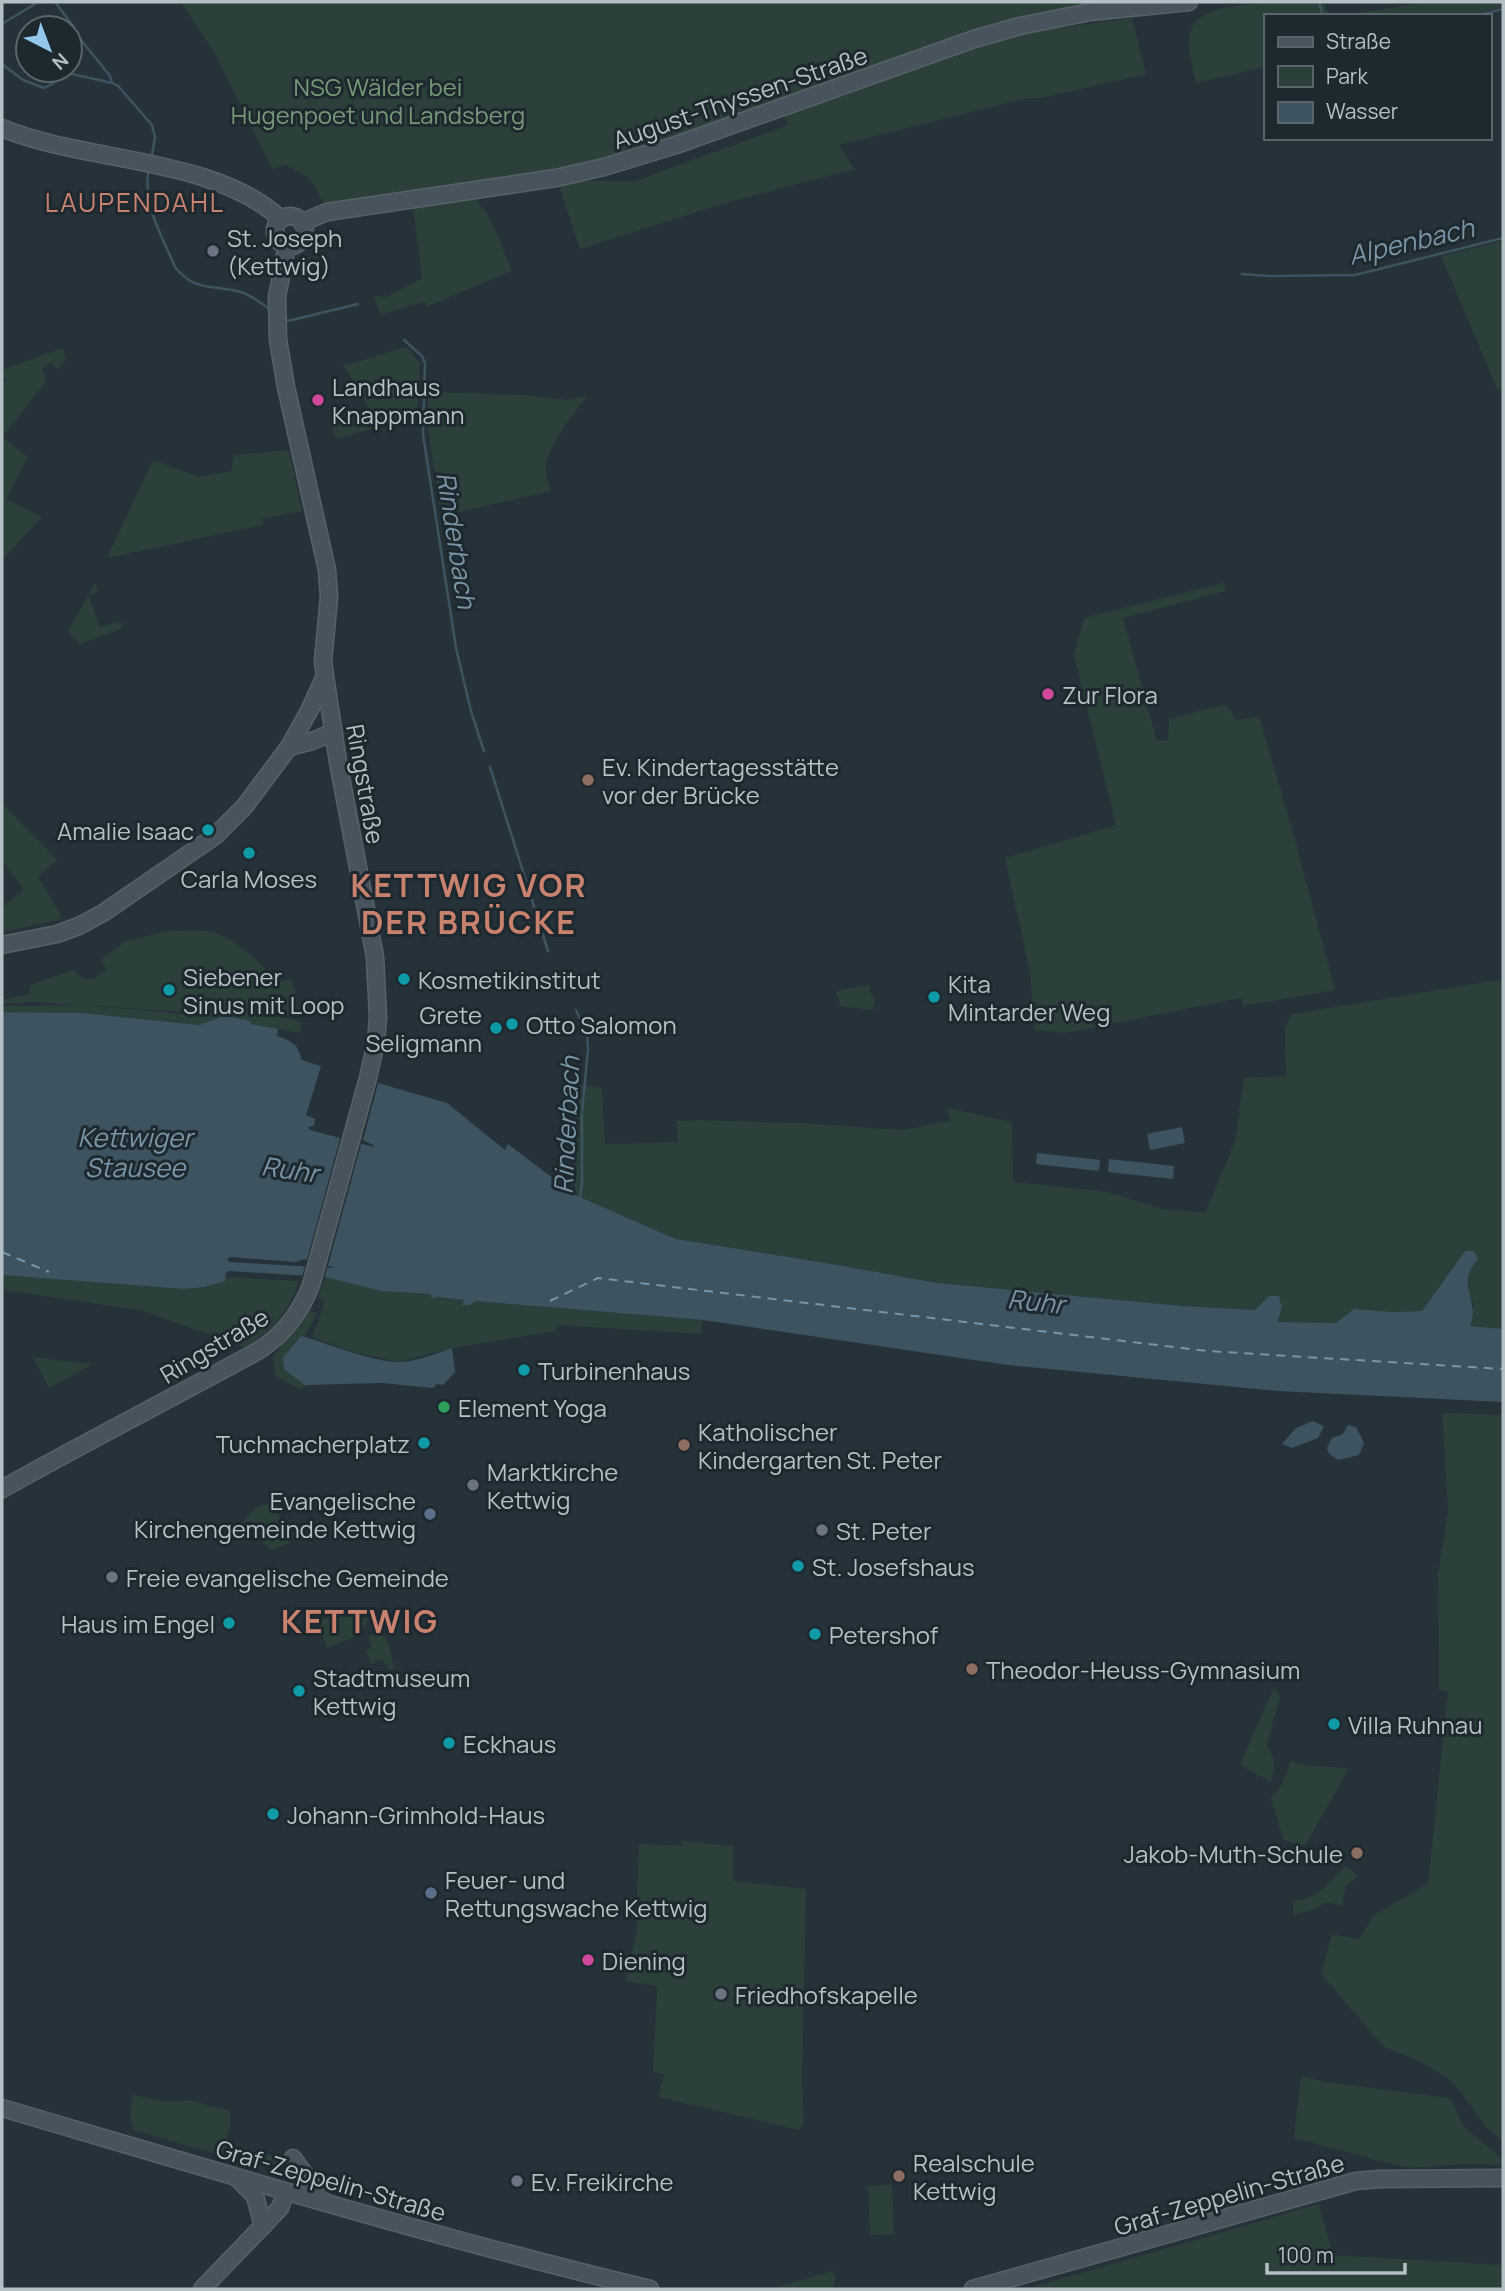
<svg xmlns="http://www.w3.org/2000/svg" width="1505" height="2291" viewBox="0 0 1505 2291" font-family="Manrope,sans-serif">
  <rect width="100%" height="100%" fill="#26323a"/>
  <g fill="#2b3f3b">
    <path d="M 181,2 L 1168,2 L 1090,11 L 672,140 L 555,172 L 327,208 L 309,178 L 286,165 L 272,169 L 216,55 Z"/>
    <path d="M 1276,2 L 1324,2 L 1329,16 L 1265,16 L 1265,67 L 1196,83 C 1193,67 1185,45 1191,29 C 1200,4 1253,5 1276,2 Z"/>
    <path d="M 1428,2 L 1503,2 L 1503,7 L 1466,16 L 1356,16 L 1359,13 Z"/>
    <path d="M 1132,18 L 1146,74 L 1042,98 L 1027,98 L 839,145 L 855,169 L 726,203 L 580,249 L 559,186 L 585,181 L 635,181 L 789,125 L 783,116 L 950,54 L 1034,31 Z"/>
    <path d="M 472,197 C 491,210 503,250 512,271 L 426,307 L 425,301 L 381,315 L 373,296 L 386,297 L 422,278 L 413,206 Z"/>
    <path d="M 1503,241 L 1503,390 L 1498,391 L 1441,256 Z"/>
    <path d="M 406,347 L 420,363 L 417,416 L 336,439 L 331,423 L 370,412 L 363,396 L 343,366 Z"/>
    <path d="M 63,348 L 66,359 L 57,369 L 51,362 L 41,369 L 46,377 L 44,379 L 46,382 L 2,437 L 28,457 L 6,499 L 42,517 L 2,560 L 2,383 L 7,381 L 2,375 L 2,370 Z"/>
    <path d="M 428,392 L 525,395 L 567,400 L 588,395 C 576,410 545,449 546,469 C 546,476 549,484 551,491 L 455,513 L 453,506 L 440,509 L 428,428 Z"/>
    <path d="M 289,450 L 302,511 L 262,519 L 263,525 L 107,558 L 153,460 L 199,477 L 231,471 L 234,455 Z"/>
    <path d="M 95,583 L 99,591 L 89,596 L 100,627 L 121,621 L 123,628 L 80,644 L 68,631 Z"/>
    <path d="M 1224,583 L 1226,591 L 1123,618 L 1157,741 L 1168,740 L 1169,719 L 1222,705 L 1227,706 L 1236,720 L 1259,717 L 1292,829 L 1335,990 L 1243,1006 L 1241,998 L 1064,1033 L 1035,1030 L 1030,973 L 1005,858 L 1116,825 L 1074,655 L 1084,618 Z"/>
    <path d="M 2,803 L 57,860 L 38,876 L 63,919 L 2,932 L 2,907 L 24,890 L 2,860 Z"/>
    <path d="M 167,931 C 180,931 194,930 206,931 C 234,935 261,963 278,983 L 292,979 L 298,1007 L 293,1017 L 227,1005 L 196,1013 L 82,1005 L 196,1015 L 226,1006 L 299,1021 L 302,1023 L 300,1033 L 250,1024 L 251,1021 L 218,1018 L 199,1025 L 82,1013 L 2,1012 L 2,1006 L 75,1005 L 36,1002 L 2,1004 L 2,1000 L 30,994 L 30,985 L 73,970 C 88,985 91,980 107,970 L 100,960 L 126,941 Z"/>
    <path d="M 1503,979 L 1503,1367 L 1476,1327 L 1469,1327 L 1474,1306 L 1468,1291 L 1469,1273 L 1478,1259 L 1465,1251 L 1422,1311 L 1391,1312 L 1336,1323 L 1276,1322 L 1282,1308 L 1269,1296 L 1255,1310 L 1183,1306 L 937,1283 L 838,1265 L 676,1239 L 575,1195 L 574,1146 L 579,1084 L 602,1088 L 605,1144 L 678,1142 L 676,1121 L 696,1120 L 801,1123 L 902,1130 L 950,1121 L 947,1108 L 1012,1122 L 1013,1182 L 1108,1192 L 1162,1209 L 1205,1213 L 1235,1142 L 1244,1078 L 1286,1076 L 1285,1028 L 1292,1014 Z"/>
    <path d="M 869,985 L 872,997 L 875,998 L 873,1010 L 840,1006 L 836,991 Z"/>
    <path d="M 2,1275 L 184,1289 L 205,1287 L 225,1281 L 225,1277 L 299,1281 C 289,1312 273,1330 245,1347 L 140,1310 L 2,1290 Z"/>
    <path d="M 325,1277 L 381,1291 L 432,1294 L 432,1299 L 436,1297 L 465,1300 L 462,1304 L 474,1301 L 703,1320 L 701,1334 L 557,1325 L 556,1331 L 452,1348 L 400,1362 L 356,1353 L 312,1337 L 325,1302 L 318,1297 Z"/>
    <path d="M 310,1310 L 317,1314 L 306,1335 L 301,1336 L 305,1385 L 307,1385 L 301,1390 L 275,1376 L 273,1358 L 280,1347 L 300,1327 Z"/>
    <path d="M 33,1357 L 93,1364 L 49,1388 Z"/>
    <path d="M 1442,1413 L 1503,1415 L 1503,2141 L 1486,2127 L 1461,2092 L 1445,2076 L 1417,2060 L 1384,2047 L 1321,1974 L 1332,1934 L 1359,1939 L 1374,1915 L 1428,1884 L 1448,1691 L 1439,1690 L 1438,1574 L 1448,1511 Z"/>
    <path d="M 272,1501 L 291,1542 L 272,1550 L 242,1524 L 253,1510 Z"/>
    <path d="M 350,1612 L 369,1619 L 363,1628 L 352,1631 L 354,1637 L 327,1648 L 317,1621 Z"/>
    <path d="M 380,1632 L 389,1644 L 394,1668 L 390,1670 L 382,1659 L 371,1664 L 365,1651 L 372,1648 L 368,1636 Z"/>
    <path d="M 1274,1687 L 1280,1696 L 1267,1745 C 1275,1759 1276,1766 1271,1782 L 1240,1765 Z"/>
    <path d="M 1291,1761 L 1308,1766 L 1349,1768 L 1305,1846 L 1284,1840 L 1271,1799 L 1282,1784 Z"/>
    <path d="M 682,1841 L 733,1846 L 733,1881 L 806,1889 L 802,2082 L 804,2123 L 799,2130 L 658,2097 L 664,2074 L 653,2072 L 657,1986 L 626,1981 L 638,1925 L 636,1924 L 639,1844 L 682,1846 Z"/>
    <path d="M 1346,1866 L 1358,1876 L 1345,1887 L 1342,1906 L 1327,1902 L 1313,1910 L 1293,1915 L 1293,1901 C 1316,1900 1331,1881 1346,1866 Z"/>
    <path d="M 1301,2076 L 1325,2082 L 1450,2098 L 1464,2127 L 1503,2159 L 1503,2165 L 1465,2164 L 1410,2168 L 1387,2163 L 1294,2138 Z"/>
    <path d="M 133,2095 L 170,2102 L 189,2100 L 230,2111 L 230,2125 L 226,2143 L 282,2159 L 273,2170 L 133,2130 L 130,2112 Z"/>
    <path d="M 892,2185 L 894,2234 L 870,2235 L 868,2186 Z"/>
    <path d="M 1319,2204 L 1333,2255 L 1503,2265 L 1503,2289 L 1026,2289 Z"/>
    <path d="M 833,2271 L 835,2277 L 833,2289 L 776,2289 L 777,2287 Z"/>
  </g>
  <g fill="#3d5360" fill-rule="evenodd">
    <path d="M 2,1012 L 82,1013 L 199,1025 L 224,1016 L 251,1021 L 251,1024 L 278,1029 L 277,1036 C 290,1040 300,1045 301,1060 L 321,1066 L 306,1115 L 315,1119 L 314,1126 L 308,1127 L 310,1130 L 374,1147 L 373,1145 L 363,1140 L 378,1083 L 447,1103 L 505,1150 L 508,1144 L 575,1195 L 676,1239 L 838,1265 L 937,1283 L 1183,1306 L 1255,1310 L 1269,1296 L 1279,1296 L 1282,1308 L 1277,1322 L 1336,1323 L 1354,1309 L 1391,1312 L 1422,1311 L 1465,1251 L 1474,1251 L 1478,1259 C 1475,1264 1470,1269 1469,1274 C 1464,1295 1479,1305 1470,1326 L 1503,1329 L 1503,1402 L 1278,1391 L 1008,1365 L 703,1320 L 475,1301 L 470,1305 L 462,1305 L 464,1300 L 437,1297 L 432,1299 L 431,1294 L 381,1291 L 325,1277 L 229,1271 L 226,1273 L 225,1281 L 205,1287 L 184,1289 L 2,1275 ZM 230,1257 L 296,1262 L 304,1259 L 335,1268 L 229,1262 L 227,1259 Z"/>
    <path d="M 1182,1127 L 1185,1143 L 1150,1150 L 1147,1134 Z"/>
    <path d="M 1037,1153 L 1100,1160 L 1099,1171 L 1036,1164 Z"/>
    <path d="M 1109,1159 L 1174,1166 L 1173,1179 L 1108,1172 Z"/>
    <path d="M 301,1336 C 331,1344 365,1360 398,1362 C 415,1362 435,1354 452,1348 L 455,1372 L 443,1385 L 437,1384 L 433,1388 L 382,1383 L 305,1385 L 284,1369 L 283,1358 Z"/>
    <path d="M 1313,1421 L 1324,1426 L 1318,1438 L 1292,1448 L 1282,1444 L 1296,1428 Z"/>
    <path d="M 1348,1425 L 1356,1427 L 1364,1443 L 1359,1455 L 1338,1460 L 1329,1454 L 1327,1448 L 1332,1438 L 1343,1434 Z"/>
  </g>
  <path fill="#26323a" d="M 379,1079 L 324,1280 L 301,1279 L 306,1264 L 308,1264 L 306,1263 L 341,1135 L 359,1140 L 375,1082 Z"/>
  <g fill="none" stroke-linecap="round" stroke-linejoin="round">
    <g stroke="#3d5360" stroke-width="2.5">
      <path d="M 55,2 L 73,26"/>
      <path d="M 1319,2 L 1323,16"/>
      <path d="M 1475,16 L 1503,9"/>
      <path d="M 2,24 L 38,2"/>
      <path d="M 77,35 L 110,76 L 112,83"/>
      <path d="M 2,64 L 23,80 L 44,88 L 52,84 L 63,72 L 112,83 L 118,86 L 152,125 L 155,137 L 152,155"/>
      <path d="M 148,173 C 144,207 162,236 175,267 C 194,291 210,285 237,291 C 250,294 261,303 272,311"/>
      <path d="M 1242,274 L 1269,276 L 1355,275 L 1503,238"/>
      <path d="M 283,319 L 288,321 L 358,304"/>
      <path d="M 404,340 L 422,356 L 425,363 L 423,434 L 456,648 L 471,711 L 484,751"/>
      <path d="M 490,767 L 548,951"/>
      <path d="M 576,1010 L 587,1035 L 588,1049 L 582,1113 L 582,1183 L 580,1199"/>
    </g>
    <g stroke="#7995a5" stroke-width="2" stroke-dasharray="9 7" stroke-linecap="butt">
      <path d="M 2,1252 L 49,1272"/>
      <path d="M 550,1301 L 598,1278 L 1207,1351 L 1503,1369"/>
    </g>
    <defs>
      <g id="secondary">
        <path d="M 2,128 C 86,163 212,156 281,219"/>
        <circle cx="290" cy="231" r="15"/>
        <path d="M 303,222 L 327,212 L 556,178 L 604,167 L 676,145 L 974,39 L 1020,26 L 1090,12 L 1189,2"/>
        <path d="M 289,747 L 312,741 L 334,732"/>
        <path d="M 2,945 L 57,934 L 79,926 L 103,913 L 215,836 L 245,806 L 289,747 L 310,709 L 324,678"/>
        <path d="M 2,1489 C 86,1442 172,1398 256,1352 C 283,1336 300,1314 311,1285 L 368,1078 L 376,1042 L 378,1017 L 375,957 L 338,762 L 325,676 L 323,661 L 329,597 L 327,570 L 286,387 L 278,340 L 277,297 L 287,245"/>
        <path d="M 2,2108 C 217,2171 432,2237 650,2289"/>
        <path d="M 293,2158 L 323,2201"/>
        <path d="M 238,2179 L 255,2196 L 263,2226"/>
        <path d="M 202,2289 L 280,2208 L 286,2192"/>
        <path d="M 973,2289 L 1356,2181 L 1379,2179 L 1503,2178"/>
      </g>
    </defs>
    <use href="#secondary" stroke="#576268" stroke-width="19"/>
    <use href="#secondary" stroke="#48545d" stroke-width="16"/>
  </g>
  <g fill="#6b7280" stroke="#1e292f" stroke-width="2.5">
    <circle cx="213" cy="251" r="7"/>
    <circle cx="473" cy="1485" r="7"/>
    <circle cx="822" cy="1530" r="7"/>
    <circle cx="112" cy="1577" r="7"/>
    <circle cx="721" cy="1994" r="7"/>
    <circle cx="517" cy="2181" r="7"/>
  </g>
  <g fill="#d1479c" stroke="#1e292f" stroke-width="2.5">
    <circle cx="318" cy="400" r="7"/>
    <circle cx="1048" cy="694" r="7"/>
    <circle cx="588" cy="1960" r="7"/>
  </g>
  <g fill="#8d6e63" stroke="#1e292f" stroke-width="2.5">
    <circle cx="588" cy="780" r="7"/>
    <circle cx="684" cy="1445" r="7"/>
    <circle cx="972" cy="1669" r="7"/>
    <circle cx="1357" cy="1853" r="7"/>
    <circle cx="899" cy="2176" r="7"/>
  </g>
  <g fill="#0f9aa8" stroke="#1e292f" stroke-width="2.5">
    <circle cx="208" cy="830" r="7"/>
    <circle cx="249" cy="853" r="7"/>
    <circle cx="404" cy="979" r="7"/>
    <circle cx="169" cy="990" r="7"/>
    <circle cx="934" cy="997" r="7"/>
    <circle cx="512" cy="1024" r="7"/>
    <circle cx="496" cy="1028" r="7"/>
    <circle cx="524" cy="1370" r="7"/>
    <circle cx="424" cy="1443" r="7"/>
    <circle cx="798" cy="1566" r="7"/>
    <circle cx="229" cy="1623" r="7"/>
    <circle cx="815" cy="1634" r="7"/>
    <circle cx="299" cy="1691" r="7"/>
    <circle cx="1334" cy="1724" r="7"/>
    <circle cx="449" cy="1743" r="7"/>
    <circle cx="273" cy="1814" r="7"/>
  </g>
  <circle fill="#2e9e5b" stroke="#1e292f" stroke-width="2.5" cx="444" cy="1407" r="7"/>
  <g fill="#5c6f8a" stroke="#1e292f" stroke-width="2.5">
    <circle cx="430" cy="1514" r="7"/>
    <circle cx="431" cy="1893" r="7"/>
  </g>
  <g text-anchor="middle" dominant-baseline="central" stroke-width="6" stroke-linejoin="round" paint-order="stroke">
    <g font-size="24" fill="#769977" stroke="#1e292f">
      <text x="378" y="86">NSG Wälder bei<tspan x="378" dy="28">Hugenpoet und Landsberg</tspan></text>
    </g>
    <g font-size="24" fill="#b5bfc6" stroke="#1e292f">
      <text transform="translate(740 97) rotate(-19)">August-Thyssen-Straße</text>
      <text transform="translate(366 784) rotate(80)">Ringstraße</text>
      <text transform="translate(214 1345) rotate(-31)">Ringstraße</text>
      <text transform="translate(331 2180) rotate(16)">Graf-Zeppelin-Straße</text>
      <text transform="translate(1229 2194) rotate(-16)">Graf-Zeppelin-Straße</text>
    </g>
    <g font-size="24" fill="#b5bfc6" stroke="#1e292f" text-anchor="start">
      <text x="227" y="237">St. Joseph<tspan x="227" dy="28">(Kettwig)</tspan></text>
      <text x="332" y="386">Landhaus<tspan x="332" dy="28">Knappmann</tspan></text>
      <text x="1062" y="694">Zur Flora</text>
      <text x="602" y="766">Ev. Kindertagesstätte<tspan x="602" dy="28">vor der Brücke</tspan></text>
      <text x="194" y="830" text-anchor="end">Amalie Isaac</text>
      <text x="249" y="878" text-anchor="middle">Carla Moses</text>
      <text x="183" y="976">Siebener<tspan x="183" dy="28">Sinus mit Loop</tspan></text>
      <text x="418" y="979">Kosmetikinstitut</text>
      <text x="948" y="983">Kita<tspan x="948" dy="28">Mintarder Weg</tspan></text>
      <text x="482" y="1014" text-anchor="end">Grete<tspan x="482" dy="28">Seligmann</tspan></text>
      <text x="526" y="1024">Otto Salomon</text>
      <text x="538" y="1370">Turbinenhaus</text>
      <text x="458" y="1407">Element Yoga</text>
      <text x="698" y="1431">Katholischer<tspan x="698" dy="28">Kindergarten St. Peter</tspan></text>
      <text x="410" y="1443" text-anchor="end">Tuchmacherplatz</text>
      <text x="487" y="1471">Marktkirche<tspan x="487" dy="28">Kettwig</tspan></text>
      <text x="416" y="1500" text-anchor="end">Evangelische<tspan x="416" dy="28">Kirchengemeinde Kettwig</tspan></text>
      <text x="836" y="1530">St. Peter</text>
      <text x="812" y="1566">St. Josefshaus</text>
      <text x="126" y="1577">Freie evangelische Gemeinde</text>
      <text x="215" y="1623" text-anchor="end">Haus im Engel</text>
      <text x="829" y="1634">Petershof</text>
      <text x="986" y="1669">Theodor-Heuss-Gymnasium</text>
      <text x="313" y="1677">Stadtmuseum<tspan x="313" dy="28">Kettwig</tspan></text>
      <text x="1348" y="1724">Villa Ruhnau</text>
      <text x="463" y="1743">Eckhaus</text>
      <text x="287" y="1814">Johann-Grimhold-Haus</text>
      <text x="1343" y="1853" text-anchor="end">Jakob-Muth-Schule</text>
      <text x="445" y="1879">Feuer- und<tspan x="445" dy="28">Rettungswache Kettwig</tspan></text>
      <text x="602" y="1960">Diening</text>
      <text x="735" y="1994">Friedhofskapelle</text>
      <text x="913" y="2162">Realschule<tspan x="913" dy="28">Kettwig</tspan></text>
      <text x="531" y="2181">Ev. Freikirche</text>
    </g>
    <g font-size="26" letter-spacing="2" fill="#c8826e" stroke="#1e292f">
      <text x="135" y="202">LAUPENDAHL</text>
    </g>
    <g font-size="26" font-style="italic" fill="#7995a5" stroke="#1e292f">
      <text transform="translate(1411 241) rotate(-13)">Alpenbach</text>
      <text transform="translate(457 540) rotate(81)">Rinderbach</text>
      <text transform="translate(566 1125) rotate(-87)">Rinderbach</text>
      <text x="135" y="1137">Kettwiger<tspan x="135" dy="30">Stausee</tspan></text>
      <text transform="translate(290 1169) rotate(8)">Ruhr</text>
      <text transform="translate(1036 1301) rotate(6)">Ruhr</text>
    </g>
    <g font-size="32" font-weight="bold" letter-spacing="2" fill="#c8826e" stroke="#1e292f">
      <text x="469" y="885">KETTWIG VOR<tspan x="469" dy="37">DER BRÜCKE</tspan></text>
      <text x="360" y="1621">KETTWIG</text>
    </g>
  </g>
  <rect width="1505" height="2291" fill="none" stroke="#b5bfc6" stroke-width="7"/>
  <rect x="1264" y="14" width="228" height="126" fill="#1e292f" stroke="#5a656b" stroke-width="2"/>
  <rect x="1278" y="37" width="35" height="10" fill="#48545d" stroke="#5a656b" stroke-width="2"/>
  <text x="1326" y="49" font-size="21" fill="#b5bfc6">Straße</text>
  <rect x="1278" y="66" width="35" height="21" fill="#2b3f3b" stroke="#5a656b" stroke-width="2"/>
  <text x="1326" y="84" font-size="21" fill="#b5bfc6">Park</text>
  <rect x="1278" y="102" width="35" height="21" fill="#3d5360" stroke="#5a656b" stroke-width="2"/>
  <text x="1326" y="119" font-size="21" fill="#b5bfc6">Wasser</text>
  <g transform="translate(49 49) rotate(138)"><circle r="33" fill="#1e292f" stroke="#5a656b" stroke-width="2"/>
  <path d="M0-5L12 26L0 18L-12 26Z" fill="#94c8eb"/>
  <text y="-10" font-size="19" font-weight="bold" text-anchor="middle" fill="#b5bfc6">N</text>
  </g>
  <path d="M1267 2263v10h138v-10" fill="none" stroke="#b5bfc6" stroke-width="3.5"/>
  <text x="1278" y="2263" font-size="21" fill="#b5bfc6" stroke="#1e292f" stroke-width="5" paint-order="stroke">100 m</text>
</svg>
